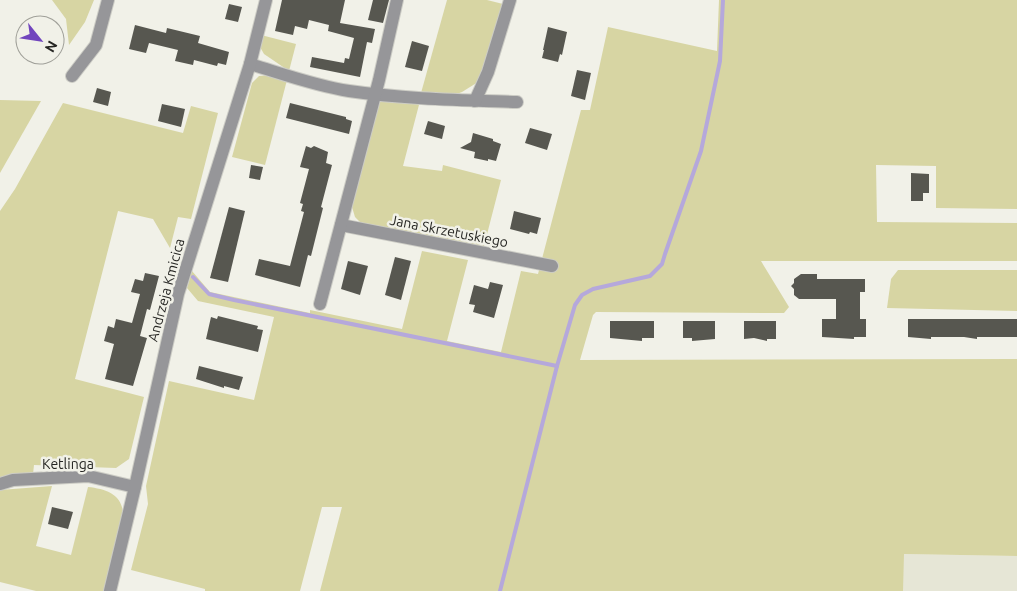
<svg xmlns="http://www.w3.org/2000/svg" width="1017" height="591" viewBox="0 0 1017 591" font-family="Ubuntu,sans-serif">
  <rect width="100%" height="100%" fill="#f1f1e8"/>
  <path fill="#e6e6d6" d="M 903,554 L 1017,556 L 1017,591 L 903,591 Z"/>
  <g fill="#d7d5a3">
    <path d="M 52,0 L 94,0 L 85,22 L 69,45 L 66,19 Z"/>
    <path d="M 447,0 L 487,0 L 503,4 L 478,82 L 462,92 L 454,95 L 421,93 Z"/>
    <path d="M 719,0 L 1017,0 L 1017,209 L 936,208 L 936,166 L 876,165 L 877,222 L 1017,223 L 1017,261 L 761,261 L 789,307 L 784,313 L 596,312 L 593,315 L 580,360 L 1017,359 L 1017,556 L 904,554 L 903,591 L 320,591 L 342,507 L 322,507 L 300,591 L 205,591 L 205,589 L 131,570 L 148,504 L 146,486 L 169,381 L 254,400 L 274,317 L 198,301 L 187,288 L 192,271 L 210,292 L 310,313 L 310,310 L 402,329 L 422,251 L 468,260 L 447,341 L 501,352 L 521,271 L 538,274 L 581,110 L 590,110 L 608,27 L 717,51 Z"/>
    <path d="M 261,35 L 296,44 L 289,71 L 264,54 L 260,47 Z"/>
    <path d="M 271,75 L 287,80 L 265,165 L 232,157 L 252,83 L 259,76 Z"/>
    <path d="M 381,98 L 420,101 L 403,166 L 442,171 L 443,165 L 501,180 L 484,246 L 362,224 L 355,217 L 352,207 L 376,105 Z"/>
    <path d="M 0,100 L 41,101 L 0,173 Z"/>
    <path d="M 63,103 L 183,133 L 191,106 L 218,113 L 191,219 L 178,217 L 170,248 L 153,219 L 118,211 L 75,379 L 144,397 L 129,459 L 116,468 L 34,465 L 33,474 L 0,479 L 0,211 L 15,189 Z"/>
    <path d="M 898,270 L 1017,270 L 1017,311 L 887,308 L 891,279 Z"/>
    <path d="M 52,486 L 36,546 L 71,555 L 88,487 C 107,489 124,495 123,517 L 104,591 L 36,591 L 0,582 L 0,490 Z"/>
  </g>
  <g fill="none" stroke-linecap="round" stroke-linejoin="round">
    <g stroke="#b5a8db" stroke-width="4">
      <path d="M 193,277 L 209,294 L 234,300 L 557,366"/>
      <path d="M 500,591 L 557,366 L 575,305 L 582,295 L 593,289 L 650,276 L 662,264 L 665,254 L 701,151 L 720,61 L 723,0"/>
    </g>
  </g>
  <g fill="#575750">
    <path d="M 282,0 L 345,0 L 340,23 L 375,29 L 372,43 L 367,42 L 360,77 L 310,67 L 312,57 L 344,63 L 345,58 L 349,59 L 354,38 L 328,31 L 329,25 L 309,20 L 307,29 L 295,26 L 293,35 L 275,31 Z"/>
    <path d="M 373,0 L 389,0 L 383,23 L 368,20 Z"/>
    <path d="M 229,4 L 242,7 L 238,22 L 225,19 Z"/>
    <path d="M 135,25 L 166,33 L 167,28 L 200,36 L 198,43 L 229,52 L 226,65 L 218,63 L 217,66 L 194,60 L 193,65 L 175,61 L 178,50 L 149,43 L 146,53 L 129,49 Z"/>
    <path d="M 548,27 L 567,32 L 562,55 L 560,54 L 558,62 L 542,58 L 544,50 L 543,50 Z"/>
    <path d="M 412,41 L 429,46 L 422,71 L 405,67 Z"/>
    <path d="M 577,70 L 591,73 L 585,100 L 571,96 Z"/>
    <path d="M 97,88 L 111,92 L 108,106 L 93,102 Z"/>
    <path d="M 290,103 L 346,117 L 346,119 L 352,121 L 349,134 L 286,118 Z"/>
    <path d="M 162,104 L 185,109 L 181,127 L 158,121 Z"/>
    <path d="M 428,121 L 445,126 L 442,139 L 424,134 Z"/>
    <path d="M 530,128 L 552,134 L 547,150 L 525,143 Z"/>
    <path d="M 473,133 L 493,139 L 493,141 L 501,144 L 496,161 L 488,159 L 488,161 L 474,158 L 475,152 L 460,148 L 471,142 Z"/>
    <path d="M 306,146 L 311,148 L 314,146 L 328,152 L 326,163 L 332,165 L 321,207 L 323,208 L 311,256 L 308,255 L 300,287 L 255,275 L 259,259 L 290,266 L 304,212 L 301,211 L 303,204 L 300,203 L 309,169 L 300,167 Z"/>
    <path d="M 251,165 L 263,167 L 260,180 L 249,178 Z"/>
    <path d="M 911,173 L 929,174 L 929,193 L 923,193 L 923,201 L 911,201 Z"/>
    <path d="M 229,207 L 245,211 L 228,282 L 210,278 Z"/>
    <path d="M 514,211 L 541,218 L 537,234 L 530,232 L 529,234 L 510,229 Z"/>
    <path d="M 395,257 L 411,261 L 401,300 L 385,295 Z"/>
    <path d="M 348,261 L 368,266 L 360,295 L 341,289 Z"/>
    <path d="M 145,273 L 159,276 L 150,310 L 147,309 L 140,336 L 147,338 L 133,386 L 105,379 L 114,344 L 104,341 L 108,326 L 114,328 L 116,319 L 132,323 L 140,294 L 131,292 L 135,279 L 143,281 Z"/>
    <path d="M 801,274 L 817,274 L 817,279 L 865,279 L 865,292 L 860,292 L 860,319 L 866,319 L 866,337 L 854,337 L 854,339 L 822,337 L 822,319 L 836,319 L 836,299 L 799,299 L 794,295 L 794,289 L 791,286 L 794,283 L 794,279 Z"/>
    <path d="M 490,282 L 503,285 L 494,318 L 473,312 L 475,305 L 469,304 L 474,285 L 488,289 Z"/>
    <path d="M 218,316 L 258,326 L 257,329 L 263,330 L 258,352 L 206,339 L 211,317 L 217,319 Z"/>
    <path d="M 908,319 L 1017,319 L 1017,337 L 977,337 L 977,339 L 964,337 L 931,337 L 931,339 L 908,337 Z"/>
    <path d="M 610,321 L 654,321 L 654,338 L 642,338 L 642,341 L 610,338 Z"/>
    <path d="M 683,321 L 715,321 L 715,339 L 692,341 L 692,338 L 683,338 Z"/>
    <path d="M 744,321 L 776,321 L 776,339 L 767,339 L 767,341 L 754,338 L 744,339 Z"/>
    <path d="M 199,366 L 243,377 L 239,390 L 224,386 L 224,388 L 196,379 Z"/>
    <path d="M 52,507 L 73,512 L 68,529 L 48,524 Z"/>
  </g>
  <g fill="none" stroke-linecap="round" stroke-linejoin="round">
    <defs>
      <g id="street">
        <path d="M 250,64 C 283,74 316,86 349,91 C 404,99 461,100 517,102"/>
        <path d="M 72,76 L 96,45 L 108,0"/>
        <path d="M 475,101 L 488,72 L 510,0"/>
        <path d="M 341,225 L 552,266"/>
        <path d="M 320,304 L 379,80 L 397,0"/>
        <path d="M 0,484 L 13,480 L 88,476 L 135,487"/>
        <path d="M 110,591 L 135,487 L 178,294 L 250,64 L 266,0"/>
      </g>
    </defs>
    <use href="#street" stroke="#ccccc5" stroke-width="14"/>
    <use href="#street" stroke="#969699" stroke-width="12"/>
  </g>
  <g text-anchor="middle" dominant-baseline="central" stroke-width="5" stroke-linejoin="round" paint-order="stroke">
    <g font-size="14" fill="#262623" stroke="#f1f1e8">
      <text transform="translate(449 231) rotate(11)">Jana Skrzetuskiego</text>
      <text transform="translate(166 290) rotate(-75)">Andrzeja Kmicica</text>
      <text x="68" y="464">Ketlinga</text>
    </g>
  </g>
  <g transform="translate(40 40) rotate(120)"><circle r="24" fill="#f1f1e8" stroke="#a0a099"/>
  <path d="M0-4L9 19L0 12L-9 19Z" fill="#7145bd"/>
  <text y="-8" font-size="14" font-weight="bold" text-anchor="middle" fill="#262623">N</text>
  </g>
</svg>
